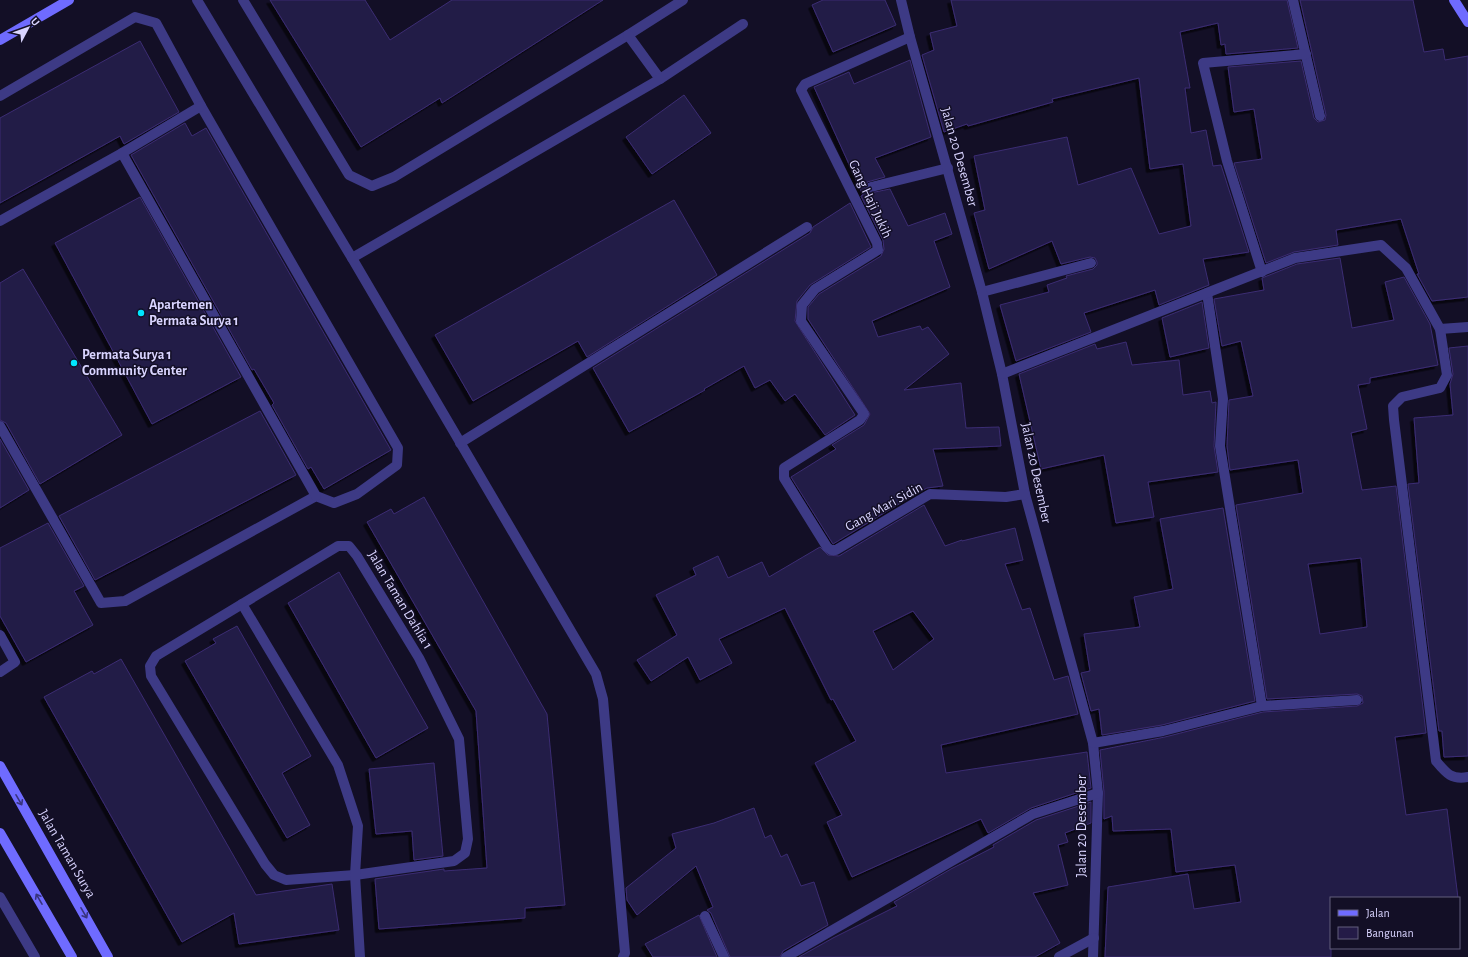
<svg xmlns="http://www.w3.org/2000/svg" width="1468" height="957" viewBox="0 0 1468 957" font-family="'Alegreya Sans',sans-serif">
  <defs>
    <filter id="shadow"><feDropShadow dx="-3.5" dy="3.5" stdDeviation="0" flood-color="#0009"/></filter>
  </defs>
  <rect width="100%" height="100%" fill="#130f26"/>
  <g fill="#241b47" stroke="#3b2d73" fill-rule="evenodd" filter="url(#shadow)">
    <path d="M 270,0 L 365,0 L 390,40 L 452,0 L 603,0 L 442,103 L 440,98 L 361,147 Z"/>
    <path d="M 823,0 L 885,0 L 896,25 L 833,52 L 812,5 Z"/>
    <path d="M 951,0 L 1287,0 L 1298,48 L 1226,54 L 1225,44 L 1221,45 L 1218,23 L 1180,32 L 1190,88 L 1185,88 L 1191,133 L 1206,130 L 1213,166 L 1221,165 L 1249,252 L 1203,259 L 1209,285 L 1159,305 L 1155,290 L 1084,313 L 1091,332 L 1016,361 L 1000,305 L 1049,292 L 1047,285 L 1067,278 L 1066,276 L 1093,269 L 1097,265 L 1097,262 L 1095,258 L 1090,257 L 1061,264 L 1052,241 L 989,269 L 974,213 L 985,210 L 974,156 L 1067,137 L 1078,185 L 1131,168 L 1159,234 L 1191,226 L 1183,164 L 1150,169 L 1139,78 L 1052,99 L 1053,102 L 968,126 L 967,124 L 944,132 L 922,55 L 934,50 L 930,33 L 957,26 Z"/>
    <path d="M 1300,0 L 1413,0 L 1424,52 L 1443,49 L 1445,60 L 1468,56 L 1468,297 L 1432,301 L 1417,274 L 1419,274 L 1401,219 L 1336,230 L 1338,245 L 1294,252 L 1266,263 L 1234,163 L 1262,159 L 1254,109 L 1234,112 L 1228,67 L 1301,61 L 1314,118 L 1318,122 L 1325,120 L 1326,115 Z"/>
    <path d="M 140,41 L 179,112 L 124,144 L 120,136 L 0,203 L 0,118 Z"/>
    <path d="M 910,60 L 931,137 L 875,158 L 885,177 L 867,182 L 865,188 L 870,193 L 890,189 L 908,226 L 945,213 L 952,234 L 934,241 L 950,287 L 872,321 L 878,337 L 920,326 L 922,330 L 928,327 L 949,354 L 904,390 L 961,383 L 966,428 L 999,427 L 1001,446 L 933,449 L 943,486 L 927,488 L 917,493 L 833,544 L 791,477 L 836,449 L 832,445 L 864,425 L 870,414 L 808,319 L 808,307 L 819,294 L 881,256 L 884,249 L 883,240 L 861,196 L 863,195 L 814,87 L 849,72 L 854,84 Z"/>
    <path d="M 684,95 L 711,133 L 652,174 L 626,137 Z"/>
    <path d="M 185,123 L 192,136 L 206,128 L 391,450 L 324,489 L 311,467 L 308,469 L 272,405 L 274,403 L 254,369 L 252,370 L 131,155 Z"/>
    <path d="M 140,197 L 241,377 L 152,424 L 55,243 Z"/>
    <path d="M 674,200 L 717,275 L 587,357 L 578,341 L 473,401 L 435,335 Z"/>
    <path d="M 850,203 L 871,247 L 810,285 L 797,301 L 795,321 L 855,415 L 825,435 L 795,394 L 785,401 L 770,380 L 755,388 L 744,366 L 704,389 L 705,390 L 629,432 L 593,368 L 810,233 L 813,227 Z"/>
    <path d="M 1340,258 L 1352,328 L 1394,320 L 1385,282 L 1404,277 L 1430,324 L 1438,365 L 1370,378 L 1370,383 L 1358,385 L 1367,429 L 1351,433 L 1362,490 L 1396,486 L 1426,733 L 1395,737 L 1406,815 L 1447,809 L 1458,898 L 1331,898 L 1331,957 L 1105,957 L 1108,887 L 1188,874 L 1194,909 L 1241,902 L 1235,865 L 1176,872 L 1171,829 L 1113,831 L 1112,816 L 1104,819 L 1104,792 L 1100,750 L 1165,737 L 1263,712 L 1357,706 L 1363,703 L 1362,696 L 1357,694 L 1267,699 L 1236,505 L 1303,493 L 1298,460 L 1230,470 L 1227,446 L 1229,400 L 1253,396 L 1241,341 L 1222,346 L 1214,299 L 1264,290 L 1262,278 L 1297,264 ZM 1361,558 L 1367,627 L 1320,634 L 1308,564 Z"/>
    <path d="M 23,269 L 122,435 L 40,484 L 6,423 L 0,420 L 0,283 Z"/>
    <path d="M 1202,302 L 1209,348 L 1170,357 L 1162,318 Z"/>
    <path d="M 1126,342 L 1132,365 L 1179,360 L 1183,395 L 1210,391 L 1212,403 L 1216,402 L 1214,446 L 1218,472 L 1148,482 L 1154,517 L 1116,523 L 1104,455 L 1041,469 L 1019,374 L 1095,344 L 1097,349 Z"/>
    <path d="M 1468,346 L 1468,756 L 1444,757 L 1442,731 L 1439,731 L 1408,484 L 1419,483 L 1414,418 L 1453,415 L 1450,384 L 1453,374 L 1449,348 Z"/>
    <path d="M 260,411 L 296,475 L 95,580 L 59,516 Z"/>
    <path d="M 0,439 L 29,490 L 0,508 Z"/>
    <path d="M 424,497 L 547,714 L 565,905 L 525,908 L 525,918 L 379,929 L 375,879 L 444,869 L 444,871 L 487,868 L 476,711 L 367,522 L 391,509 L 394,514 Z"/>
    <path d="M 924,505 L 945,546 L 962,540 L 962,541 L 1015,528 L 1023,560 L 1005,564 L 1022,610 L 1030,608 L 1054,680 L 1068,676 L 1078,714 L 941,745 L 946,773 L 1087,752 L 1091,788 L 1031,808 L 988,833 L 981,819 L 852,877 L 827,822 L 842,815 L 815,763 L 856,741 L 833,699 L 831,700 L 785,608 L 719,639 L 732,663 L 700,680 L 688,657 L 651,681 L 637,660 L 677,635 L 656,595 L 696,575 L 693,568 L 718,556 L 728,578 L 762,562 L 769,577 L 820,547 L 828,555 L 839,556 ZM 913,611 L 934,639 L 893,670 L 873,631 Z"/>
    <path d="M 1223,508 L 1255,701 L 1162,725 L 1102,735 L 1099,709 L 1091,711 L 1081,673 L 1090,671 L 1084,634 L 1140,627 L 1134,597 L 1173,589 L 1160,519 Z"/>
    <path d="M 48,523 L 84,586 L 74,591 L 93,625 L 26,662 L 0,616 L 0,548 Z"/>
    <path d="M 339,572 L 428,728 L 376,758 L 288,603 Z"/>
    <path d="M 237,626 L 311,756 L 282,773 L 310,825 L 287,838 L 185,661 L 216,643 L 213,639 Z"/>
    <path d="M 121,659 L 256,895 L 332,884 L 339,930 L 239,944 L 234,913 L 182,942 L 44,697 L 92,671 L 94,674 Z"/>
    <path d="M 434,763 L 443,856 L 414,860 L 412,831 L 376,834 L 369,769 Z"/>
    <path d="M 1091,802 L 1091,823 L 1065,833 L 1068,842 L 1058,845 L 1068,885 L 1033,893 L 1060,943 L 1035,957 L 799,957 L 833,938 L 897,906 L 894,902 L 951,869 L 994,847 L 993,845 L 1036,820 Z"/>
    <path d="M 754,808 L 765,838 L 771,835 L 781,857 L 787,854 L 801,886 L 814,882 L 828,925 L 783,951 L 780,957 L 730,957 L 711,913 L 707,910 L 713,907 L 696,866 L 637,915 L 627,900 L 626,888 L 676,848 L 672,834 L 714,823 Z"/>
    <path d="M 699,915 L 717,957 L 653,957 L 645,944 Z"/>
  </g>
  <g fill="none" stroke-linecap="round" stroke-linejoin="round">
    <g stroke="#3d3a85" stroke-width="10">
      <path d="M 243,0 L 349,175 L 372,186 L 394,177 L 628,35 L 683,0"/>
      <path d="M 628,35 L 660,79"/>
      <path d="M 0,96 L 135,17 L 156,23 L 201,106 L 398,448 L 397,465 L 357,494 L 334,503 L 316,496 L 125,601 L 101,603 L 0,426"/>
      <path d="M 122,153 L 316,496"/>
      <path d="M 871,187 L 948,168"/>
      <path d="M 0,221 L 122,153 L 201,106"/>
      <path d="M 352,258 L 660,79 L 743,24"/>
      <path d="M 982,292 L 1091,263"/>
      <path d="M 338,546 L 349,546 L 357,556 L 419,658 L 459,739 L 468,839 L 465,853 L 454,861 L 355,875 L 286,880 L 274,875 L 265,864 L 151,676 L 150,666 L 156,656 Z"/>
      <path d="M 242,604 L 338,765 L 358,826 L 355,875 L 360,957"/>
      <path d="M 0,635 L 15,662 L 0,672"/>
      <path d="M 0,897 L 35,957"/>
    </g>
    <g stroke="#3d3a85" stroke-width="10">
      <path d="M 197,0 L 352,258 L 596,674 L 603,699 L 625,953 L 623,957"/>
      <path d="M 901,0 L 910,37 L 982,292 L 1002,374 L 1025,494 L 1093,743 L 1098,793 L 1093,957"/>
      <path d="M 1293,0 L 1320,116"/>
      <path d="M 910,37 L 805,84 L 801,90 L 877,243 L 878,250 L 815,289 L 802,305 L 801,321 L 864,414 L 860,420 L 784,468 L 784,478 L 827,547 L 831,550 L 836,550 L 930,494 L 1006,497 L 1025,494"/>
      <path d="M 1262,272 L 1227,161 L 1203,63 L 1306,54"/>
      <path d="M 1207,293 L 1223,399 L 1220,446 L 1262,706"/>
      <path d="M 1440,329 L 1468,327"/>
      <path d="M 1002,374 L 1295,258 L 1381,245 L 1406,268 L 1440,329 L 1447,375 L 1440,388 L 1402,397 L 1393,406 L 1394,420 L 1436,761 C 1446,773 1451,780 1468,777"/>
      <path d="M 460,443 L 807,227"/>
      <path d="M 1093,743 L 1163,731 L 1262,706 L 1357,700"/>
      <path d="M 705,916 L 724,957"/>
      <path d="M 786,957 L 1033,814 L 1098,793"/>
      <path d="M 1059,957 L 1094,938"/>
    </g>
    <g stroke="#6f6bff" stroke-width="10">
      <path d="M 1454,0 L 1468,22"/>
      <path d="M 0,40 L 69,0"/>
      <path d="M 0,766 L 108,957"/>
      <path d="M 0,833 L 72,957"/>
    </g>
  </g>
  <defs><path id="oneway-shaft" d="M-6 0H5M1.5-3L5.5 0L1.5 3" fill="none" stroke-width="1.6" stroke-linecap="round" stroke-linejoin="round"/></defs>
  <g stroke="#38347d">
    <use href="#oneway-shaft" transform="translate(19 800) rotate(60)"/>
    <use href="#oneway-shaft" transform="translate(39 899) rotate(-120)"/>
    <use href="#oneway-shaft" transform="translate(84 913) rotate(60)"/>
  </g>
  <g fill="#00e5ff" stroke="#130f26" stroke-width="1.5">
    <circle cx="141" cy="313" r="4"/>
    <circle cx="74" cy="363" r="4"/>
  </g>
  <g text-anchor="middle" dominant-baseline="central" stroke-width="3" stroke-linejoin="round" paint-order="stroke">
    <g font-size="14" fill="#d9d4ff" stroke="#130f26">
      <text transform="translate(959 157) rotate(74)">Jalan 20 Desember</text>
      <text transform="translate(870 199) rotate(65)">Gang Haji Jukih</text>
      <text transform="translate(1036 473) rotate(78)">Jalan 20 Desember</text>
      <text transform="translate(884 507) rotate(-29)">Gang Mari Sidin</text>
      <text transform="translate(400 600) rotate(59)">Jalan Taman Dahlia 1</text>
      <text transform="translate(1082 826) rotate(-90)">Jalan 20 Desember</text>
      <text transform="translate(67 854) rotate(60)">Jalan Taman Surya</text>
    </g>
    <g font-size="14" font-weight="bold" fill="#d9d4ff" stroke="#130f26" text-anchor="start">
      <text x="149" y="305">Apartemen<tspan x="149" dy="16">Permata Surya 1</tspan></text>
      <text x="82" y="355">Permata Surya 1<tspan x="82" dy="16">Community Center</tspan></text>
    </g>
  </g>
  <rect x="1330" y="897" width="130" height="52" fill="#130f26" stroke="#625e7d"/>
  <rect x="1338" y="910" width="20" height="6" fill="#6f6bff" stroke="#625e7d"/>
  <text x="1366" y="917" font-size="12" fill="#d9d4ff">Jalan</text>
  <rect x="1338" y="927" width="20" height="12" fill="#241b47" stroke="#625e7d"/>
  <text x="1366" y="937" font-size="12" fill="#d9d4ff">Bangunan</text>
  <g transform="translate(28 28) rotate(49)" stroke="#130f26" stroke-width="3" paint-order="stroke">
  <path d="M0-3L7 15L0 10L-7 15Z" fill="#d9d4ff"/>
  <text y="-6" font-size="11" font-weight="bold" text-anchor="middle" fill="#d9d4ff">U</text>
  </g>
</svg>
